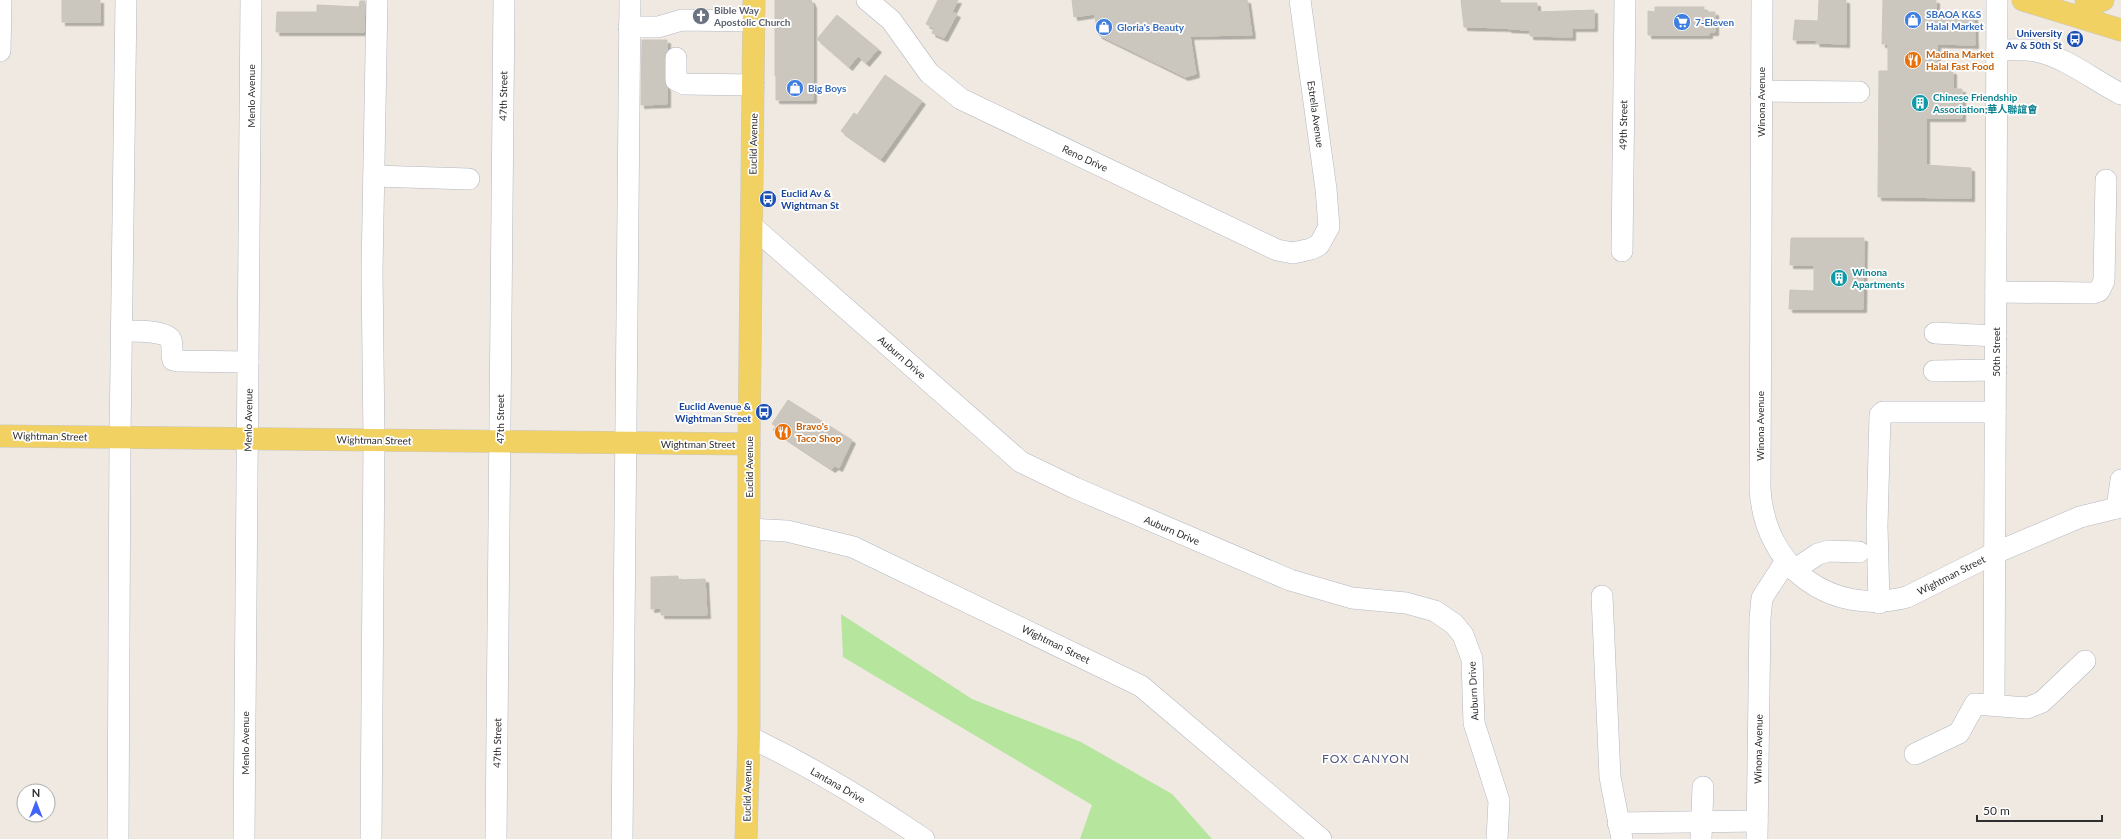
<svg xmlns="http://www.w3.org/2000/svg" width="2121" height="839" viewBox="0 0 2121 839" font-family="Lato,'Noto Sans SC',sans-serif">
  <defs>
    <filter id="shadow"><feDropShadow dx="3.5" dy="3.5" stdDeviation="0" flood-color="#0004"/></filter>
  </defs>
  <rect width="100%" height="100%" fill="#efe9e1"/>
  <path fill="#b6e59e" d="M 841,614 L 972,699 L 1081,742 L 1172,794 L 1212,839 L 1080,839 L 1092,805 L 843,657 Z"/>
  <g fill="#cbc7bf" stroke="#cbc5ba" filter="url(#shadow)">
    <rect x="62" y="0" width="38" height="22"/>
    <path d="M 775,0 L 811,0 L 813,5 L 813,100 L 776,100 L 776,76 L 775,76 Z"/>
    <path d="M 938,0 L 958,0 L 952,12 L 957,14 L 944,38 L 932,33 L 934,28 L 926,24 Z"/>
    <path d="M 1072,0 L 1247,0 L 1252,35 L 1190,36 L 1196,74 L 1185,77 L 1099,35 L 1094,14 L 1074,17 Z"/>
    <path d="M 1461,0 L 1500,0 L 1500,3 L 1537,3 L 1537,12 L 1594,10 L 1594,28 L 1572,28 L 1572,37 L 1530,36 L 1530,30 L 1508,29 L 1508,28 L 1464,27 Z"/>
    <path d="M 1819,0 L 1846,0 L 1846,44 L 1816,43 L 1817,40 L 1793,40 L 1795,20 L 1818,21 Z"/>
    <path d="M 1883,0 L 1936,0 L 1936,15 L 1974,16 L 1975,45 L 1937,44 L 1937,71 L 1953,71 L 1953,89 L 1962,89 L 1962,118 L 1926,118 L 1926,165 L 1971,168 L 1971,198 L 1878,197 L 1879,71 L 1888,71 L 1888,44 L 1882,44 Z"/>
    <path d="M 360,1 L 365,1 L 364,32 L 276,32 L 277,12 L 317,12 L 317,5 L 359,7 Z"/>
    <path d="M 1655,7 L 1704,7 L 1704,12 L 1715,12 L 1715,32 L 1709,32 L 1709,35 L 1648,35 L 1648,11 L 1655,12 Z"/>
    <path d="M 837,15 L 878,49 L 866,63 L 858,56 L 849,67 L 817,39 Z"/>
    <path d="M 642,40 L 667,40 L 667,50 L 664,58 L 664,80 L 667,88 L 667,104 L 641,105 Z"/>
    <path d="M 885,75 L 922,101 L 881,159 L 841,131 L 854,113 L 857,115 Z"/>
    <path d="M 1791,238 L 1864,238 L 1863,309 L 1789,309 L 1790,290 L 1814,291 L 1814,265 L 1790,265 Z"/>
    <path d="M 788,400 L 852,440 L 839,468 L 835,466 L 832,469 L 773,430 L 776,426 L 772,424 Z"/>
    <path d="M 678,576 L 678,580 L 705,579 L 707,615 L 661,615 L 661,608 L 651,609 L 651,577 Z"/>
  </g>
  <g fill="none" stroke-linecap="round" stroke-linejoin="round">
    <defs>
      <g id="minor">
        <path d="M 867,0 L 891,20 L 929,73 L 961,99 L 1277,250 L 1293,253 L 1311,249 L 1319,245 L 1329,227 L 1326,189 L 1300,0"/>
        <path d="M 1762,0 L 1760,488 C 1764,567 1830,617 1907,597 L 1995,553 L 2080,517 L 2121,507"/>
        <path d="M 629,27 L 658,27 L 682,20 L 753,21"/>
        <path d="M 1997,50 C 2009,50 2023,49 2035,51 C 2066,57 2093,80 2121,94"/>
        <path d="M 0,51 L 1,0"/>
        <path d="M 676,58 L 676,80 L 684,84 L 754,85"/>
        <path d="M 1761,91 L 1859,92"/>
        <path d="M 374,176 L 469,179"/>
        <path d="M 752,226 L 1021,462 L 1075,488 L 1290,580 L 1352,598 L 1406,603 L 1435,611 L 1454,624 L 1463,635 L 1472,659 L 1474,723 L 1499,801 L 1497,839"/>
        <path d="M 1622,251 L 1625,0"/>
        <path d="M 1996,292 L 2093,293 L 2099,291 L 2104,281 L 2106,180"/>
        <path d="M 122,331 C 132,331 167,330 171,340 C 173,347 171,354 173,360 L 178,361 L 248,362"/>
        <path d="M 1935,333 L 1996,336"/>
        <path d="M 1934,371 L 1996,370"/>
        <path d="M 2117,508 L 2121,480"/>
        <path d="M 749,529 L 787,531 L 853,547 L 1141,686 L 1321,839"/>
        <path d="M 1794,570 L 1818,554 L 1829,551 L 1859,552"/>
        <path d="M 1602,596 L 1610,777 L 1622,839"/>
        <path d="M 1879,603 L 1877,526 L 1880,415 L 1883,412 L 1995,412"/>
        <path d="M 1994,705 L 1997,0"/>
        <path d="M 749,737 C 810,766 868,801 924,839"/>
        <path d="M 1915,754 L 1959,733 L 1975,704 L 2027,708 L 2042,702 L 2085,661"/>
        <path d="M 1618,823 L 1757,821"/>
        <path d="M 118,839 L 120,437 L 126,0"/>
        <path d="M 244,839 L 251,0"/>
        <path d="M 371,839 L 374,440 L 372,271 L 377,0"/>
        <path d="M 496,839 L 504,0"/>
        <path d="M 622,839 L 630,0"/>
        <path d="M 1701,839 L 1703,787"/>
        <path d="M 1757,839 L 1760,618 L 1762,598 L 1786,561"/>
      </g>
      <g id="major">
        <path d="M 2023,0 L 2121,30"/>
        <path d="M 2086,0 L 2095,3 L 2103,0"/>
        <path d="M 0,436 L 749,444"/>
        <path d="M 746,839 L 749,737 L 749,444 L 754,0"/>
      </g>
    </defs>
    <use href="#minor" stroke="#b4b7c1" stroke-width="22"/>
    <use href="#major" stroke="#c9c9c9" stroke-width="23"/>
    <use href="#minor" stroke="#fff" stroke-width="21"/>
    <use href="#major" stroke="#f2d163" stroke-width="22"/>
  </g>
  <defs>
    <symbol id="church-disc" viewBox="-11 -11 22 22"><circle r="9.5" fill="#6b7280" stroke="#fff"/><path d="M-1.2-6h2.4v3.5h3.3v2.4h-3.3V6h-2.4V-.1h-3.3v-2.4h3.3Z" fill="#fff"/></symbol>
    <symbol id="shop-disc" viewBox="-11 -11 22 22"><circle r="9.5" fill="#3f7fe0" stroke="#fff"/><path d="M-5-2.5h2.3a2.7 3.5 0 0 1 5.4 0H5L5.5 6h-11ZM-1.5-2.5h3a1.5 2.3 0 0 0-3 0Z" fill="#fff"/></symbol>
    <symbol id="supermarket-disc" viewBox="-11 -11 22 22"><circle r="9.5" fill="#3f7fe0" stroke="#fff"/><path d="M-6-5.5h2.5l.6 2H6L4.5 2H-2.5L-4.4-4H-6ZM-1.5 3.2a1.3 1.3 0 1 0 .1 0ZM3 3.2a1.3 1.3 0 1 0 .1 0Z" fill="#fff"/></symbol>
    <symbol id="bus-disc" viewBox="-11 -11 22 22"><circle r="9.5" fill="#1a4fb4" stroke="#fff"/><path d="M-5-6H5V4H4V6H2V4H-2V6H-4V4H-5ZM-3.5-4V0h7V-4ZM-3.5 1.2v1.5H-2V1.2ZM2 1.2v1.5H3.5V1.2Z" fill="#fff"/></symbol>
    <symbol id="restaurant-disc" viewBox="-11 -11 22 22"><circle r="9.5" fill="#e8710a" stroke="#fff"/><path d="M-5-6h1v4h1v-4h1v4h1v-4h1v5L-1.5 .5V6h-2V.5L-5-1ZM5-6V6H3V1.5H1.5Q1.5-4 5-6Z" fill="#fff"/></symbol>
    <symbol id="building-disc" viewBox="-11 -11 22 22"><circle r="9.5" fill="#0f9aa8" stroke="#fff"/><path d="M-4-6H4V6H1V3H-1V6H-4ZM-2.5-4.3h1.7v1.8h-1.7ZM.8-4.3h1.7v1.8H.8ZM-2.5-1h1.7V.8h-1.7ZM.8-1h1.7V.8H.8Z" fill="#fff"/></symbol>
  </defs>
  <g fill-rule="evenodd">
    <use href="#church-disc" x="691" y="6" width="20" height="20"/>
    <use href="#shop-disc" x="1903" y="10" width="20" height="20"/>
    <use href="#supermarket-disc" x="1672" y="12" width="20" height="20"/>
    <use href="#shop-disc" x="1094" y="17" width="20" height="20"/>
    <use href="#bus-disc" x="2065" y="29" width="20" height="20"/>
    <use href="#restaurant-disc" x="1903" y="50" width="20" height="20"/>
    <use href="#shop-disc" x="785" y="78" width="20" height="20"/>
    <use href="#building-disc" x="1910" y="93" width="20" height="20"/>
    <use href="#bus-disc" x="758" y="189" width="20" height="20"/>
    <use href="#building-disc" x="1829" y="268" width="20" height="20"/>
    <use href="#bus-disc" x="754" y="402" width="20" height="20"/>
    <use href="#restaurant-disc" x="773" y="422" width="20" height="20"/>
  </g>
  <g text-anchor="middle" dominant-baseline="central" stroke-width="3.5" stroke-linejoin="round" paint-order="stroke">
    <g font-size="10" font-weight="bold" fill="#5b616d" stroke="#fff" text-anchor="start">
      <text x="714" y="10">Bible Way<tspan x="714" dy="12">Apostolic Church</tspan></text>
    </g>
    <g font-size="10" font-weight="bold" fill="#366cbe" stroke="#fff" text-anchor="start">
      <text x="1926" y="14">SBAOA K&amp;S<tspan x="1926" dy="12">Halal Market</tspan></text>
      <text x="1695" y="22">7-Eleven</text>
      <text x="1117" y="27">Gloria's Beauty</text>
      <text x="808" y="88">Big Boys</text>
    </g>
    <g font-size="10" font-weight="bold" fill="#164399" stroke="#fff" text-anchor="end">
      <text x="2062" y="33">University<tspan x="2062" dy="12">Av &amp; 50th St</tspan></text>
      <text x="781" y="193" text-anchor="start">Euclid Av &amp;<tspan x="781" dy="12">Wightman St</tspan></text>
      <text x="751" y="406">Euclid Avenue &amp;<tspan x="751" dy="12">Wightman Street</tspan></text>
    </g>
    <g font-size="10" font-weight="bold" fill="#c56008" stroke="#fff" text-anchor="start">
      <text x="1926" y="54">Madina Market<tspan x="1926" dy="12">Halal Fast Food</tspan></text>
      <text x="796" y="426">Bravo's<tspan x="796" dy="12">Taco Shop</tspan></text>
    </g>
    <g font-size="10" fill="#2e2e2e" stroke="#fff">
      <text transform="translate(251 96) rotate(-90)">Menlo Avenue</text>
      <text transform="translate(503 96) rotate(-89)">47th Street</text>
      <text transform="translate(1761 102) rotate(-90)">Winona Avenue</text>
      <text transform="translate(1316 114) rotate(82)">Estrella Avenue</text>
      <text transform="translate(1623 125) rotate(-89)">49th Street</text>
      <text transform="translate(753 144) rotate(-89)">Euclid Avenue</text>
      <text transform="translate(1085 158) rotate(25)">Reno Drive</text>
      <text transform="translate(1996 352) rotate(-90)">50th Street</text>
      <text transform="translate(902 357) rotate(41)">Auburn Drive</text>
      <text transform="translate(500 419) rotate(-90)">47th Street</text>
      <text transform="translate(248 420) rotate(-89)">Menlo Avenue</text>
      <text transform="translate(1760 426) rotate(-90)">Winona Avenue</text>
      <text transform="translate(50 436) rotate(1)">Wightman Street</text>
      <text transform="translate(374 440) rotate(1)">Wightman Street</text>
      <text x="698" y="444">Wightman Street</text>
      <text transform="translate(749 467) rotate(-90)">Euclid Avenue</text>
      <text transform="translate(1172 530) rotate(23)">Auburn Drive</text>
      <text transform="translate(1951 575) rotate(-27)">Wightman Street</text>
      <text transform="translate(1056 644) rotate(26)">Wightman Street</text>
      <text transform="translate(1473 691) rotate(-93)">Auburn Drive</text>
      <text transform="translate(245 743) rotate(-90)">Menlo Avenue</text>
      <text transform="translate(497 743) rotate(-89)">47th Street</text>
      <text transform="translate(1758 749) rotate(-89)">Winona Avenue</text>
      <text transform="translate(838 785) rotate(30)">Lantana Drive</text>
      <text transform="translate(747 791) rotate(-89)">Euclid Avenue</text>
    </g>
    <g font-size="10" font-weight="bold" fill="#0d838f" stroke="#fff" text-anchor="start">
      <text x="1933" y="97">Chinese Friendship<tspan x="1933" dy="12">Association;華人聯誼會</tspan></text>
      <text x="1852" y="272">Winona<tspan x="1852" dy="12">Apartments</tspan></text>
    </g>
    <g font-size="12" letter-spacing="1" fill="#4d5680" stroke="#fff">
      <text x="1366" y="758">FOX CANYON</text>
    </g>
  </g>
  <g transform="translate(36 803)"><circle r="19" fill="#ffffff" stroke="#ababab"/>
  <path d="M0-3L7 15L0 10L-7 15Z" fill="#4264fb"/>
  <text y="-6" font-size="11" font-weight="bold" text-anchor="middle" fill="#2e2e2e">N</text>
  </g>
  <path d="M1977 815v6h125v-6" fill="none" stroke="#2e2e2e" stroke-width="2"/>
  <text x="1983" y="815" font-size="12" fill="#2e2e2e" stroke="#ffffff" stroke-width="3" paint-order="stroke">50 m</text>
</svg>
